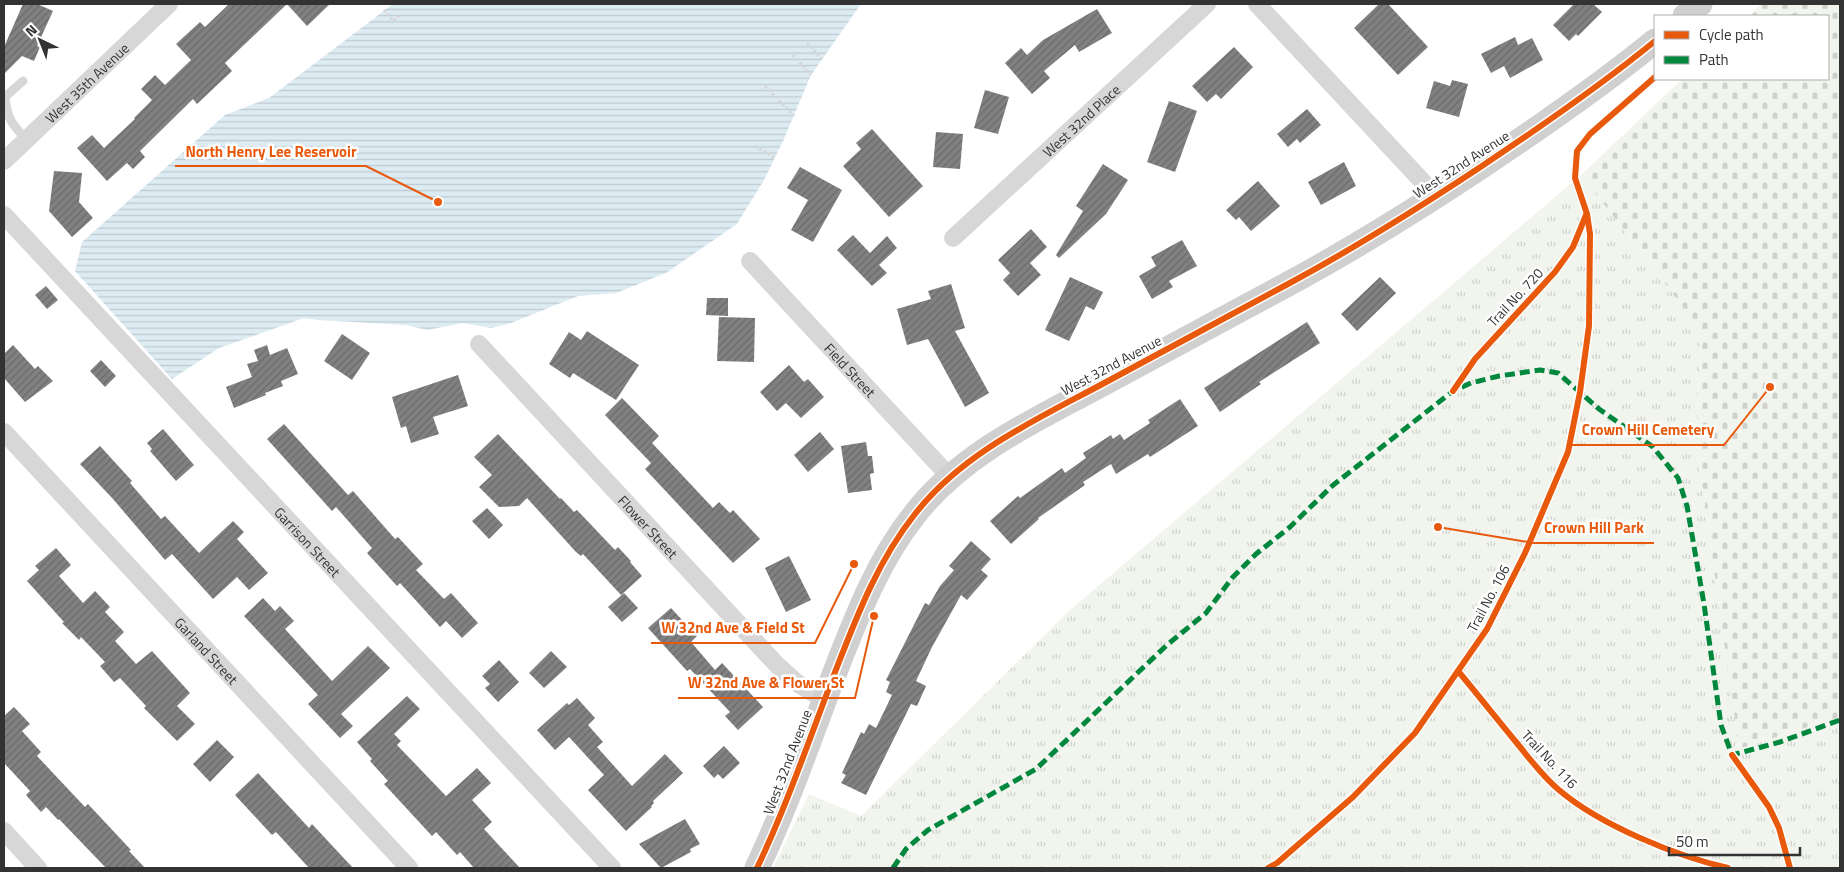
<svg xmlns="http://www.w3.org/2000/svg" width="1844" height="872" viewBox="0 0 1844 872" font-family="'Titillium Web',sans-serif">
  <defs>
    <pattern id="cemetery-stones" width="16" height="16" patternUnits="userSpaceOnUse" patternTransform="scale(1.25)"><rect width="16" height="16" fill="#f1f5ed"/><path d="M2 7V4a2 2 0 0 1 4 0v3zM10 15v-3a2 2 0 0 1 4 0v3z" fill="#cfd2cc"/></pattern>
    <pattern id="park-tufts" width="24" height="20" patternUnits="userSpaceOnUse" patternTransform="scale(1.25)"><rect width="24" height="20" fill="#f1f5ed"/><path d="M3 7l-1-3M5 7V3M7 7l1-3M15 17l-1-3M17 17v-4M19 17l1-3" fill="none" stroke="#cfd2cc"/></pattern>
    <pattern id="water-rules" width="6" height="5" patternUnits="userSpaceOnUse" patternTransform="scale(1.25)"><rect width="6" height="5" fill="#ddebf3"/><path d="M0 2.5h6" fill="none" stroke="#becad1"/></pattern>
    <pattern id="building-hatch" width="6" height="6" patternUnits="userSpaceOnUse" patternTransform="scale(1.25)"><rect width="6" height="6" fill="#818181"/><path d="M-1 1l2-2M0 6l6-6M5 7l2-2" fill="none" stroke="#6a6a6a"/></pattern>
  </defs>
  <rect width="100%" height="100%" fill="#fff"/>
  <path fill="url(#cemetery-stones)" d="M 1762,4 L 1840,4 L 1840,717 L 1739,749 L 1696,443 L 1701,330 L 1581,175 L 1682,79 L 1828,79 L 1828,16 L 1748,16 Z"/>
  <path fill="url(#park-tufts)" d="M 1581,175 L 1701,330 L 1696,443 L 1739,749 L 1840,717 L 1840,868 L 773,868 L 809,794 L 861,816 L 1070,610 Z"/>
  <path fill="url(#water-rules)" d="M 393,4 L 861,4 L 811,75 L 783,141 L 764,180 L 737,224 L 666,273 L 616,293 L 578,296 L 511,323 L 491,328 L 463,323 L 427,330 L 406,325 L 318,320 L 304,318 L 219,348 L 172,379 L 75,271 L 82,242 L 225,115 L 269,98 Z"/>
  <g fill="url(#building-hatch)">
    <path d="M 23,4 L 37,4 L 53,11 L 37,46 L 40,47 L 34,61 L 22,56 L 4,74 L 4,47 Z"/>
    <path d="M 229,4 L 330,4 L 307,26 L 287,4 L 225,63 L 232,71 L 197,104 L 193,99 L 140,151 L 145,157 L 133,169 L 127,163 L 107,181 L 77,148 L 92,135 L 104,148 L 135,119 L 134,118 L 152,100 L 141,89 L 155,75 L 165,85 L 191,60 L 176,44 L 200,22 L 205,27 Z"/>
    <path d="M 1379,4 L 1388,4 L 1428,47 L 1398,75 L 1354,28 Z"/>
    <path d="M 1574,4 L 1593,4 L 1602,12 L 1578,36 L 1576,34 L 1569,41 L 1553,25 Z"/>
    <path d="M 1097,9 L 1112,33 L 1079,52 L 1075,45 L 1044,71 L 1050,78 L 1032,94 L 1005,63 L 1021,48 L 1027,55 L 1043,40 Z"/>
    <path d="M 1515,37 L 1518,45 L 1532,38 L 1543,60 L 1510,78 L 1504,66 L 1491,73 L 1481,54 Z"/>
    <path d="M 1234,47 L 1253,67 L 1221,99 L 1216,94 L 1207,102 L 1192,86 Z"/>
    <path d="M 1452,80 L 1468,84 L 1459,117 L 1426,108 L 1434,81 L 1450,86 Z"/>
    <path d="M 985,90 L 1009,97 L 998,134 L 974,128 Z"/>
    <path d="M 1169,101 L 1197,111 L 1175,172 L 1147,162 Z"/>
    <path d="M 1307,109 L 1321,125 L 1300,143 L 1297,139 L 1288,147 L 1277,134 Z"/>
    <path d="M 872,129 L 923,186 L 889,217 L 843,166 L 861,149 L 856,143 Z"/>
    <path d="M 936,132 L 963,134 L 960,169 L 933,167 Z"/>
    <path d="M 1344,162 L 1356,186 L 1321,205 L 1308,182 Z"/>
    <path d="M 1103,164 L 1128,180 L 1106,214 L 1059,258 L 1056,255 L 1083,211 L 1076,206 Z"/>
    <path d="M 800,167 L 842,190 L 813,242 L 791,230 L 808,200 L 787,188 Z"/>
    <path d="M 54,171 L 82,173 L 79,202 L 93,218 L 72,237 L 49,211 Z"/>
    <path d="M 1258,181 L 1280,206 L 1251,231 L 1239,217 L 1236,220 L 1226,210 Z"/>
    <path d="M 1031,229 L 1047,247 L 1030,263 L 1041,275 L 1018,296 L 1003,280 L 1010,273 L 998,260 Z"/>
    <path d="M 853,235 L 870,253 L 887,236 L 897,248 L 879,265 L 887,273 L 872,286 L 837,250 Z"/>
    <path d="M 1182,240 L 1197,266 L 1169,281 L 1173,287 L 1152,299 L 1139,276 L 1156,266 L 1151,257 Z"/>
    <path d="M 1070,277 L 1103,292 L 1094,310 L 1086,306 L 1069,341 L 1045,330 Z"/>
    <path d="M 1380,277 L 1396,293 L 1357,331 L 1341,314 Z"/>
    <path d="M 951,284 L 965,328 L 955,331 L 989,393 L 965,407 L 928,339 L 907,345 L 897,309 L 931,299 L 928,291 Z"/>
    <path d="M 46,286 L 58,300 L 47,309 L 35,295 Z"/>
    <path d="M 707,298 L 728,298 L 728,316 L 706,315 Z"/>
    <path d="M 719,317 L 755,318 L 754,362 L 717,361 Z"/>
    <path d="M 1307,322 L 1320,343 L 1259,382 L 1261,384 L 1220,412 L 1204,388 Z"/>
    <path d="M 587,331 L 639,365 L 616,400 L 573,373 L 570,378 L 549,364 L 569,332 L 581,340 Z"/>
    <path d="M 342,334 L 370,353 L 352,380 L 324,361 Z"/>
    <path d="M 13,345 L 35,369 L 38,366 L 53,381 L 25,402 L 4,378 L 4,354 Z"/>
    <path d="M 267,345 L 270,355 L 287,348 L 298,374 L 281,381 L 283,386 L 265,393 L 266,395 L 234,408 L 226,387 L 252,377 L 247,364 L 258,361 L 254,350 Z"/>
    <path d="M 101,360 L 116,376 L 105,387 L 90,371 Z"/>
    <path d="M 789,365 L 804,382 L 808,379 L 824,397 L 801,418 L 786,403 L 777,411 L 760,392 Z"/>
    <path d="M 458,375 L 468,406 L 433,417 L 439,434 L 411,443 L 406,426 L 401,428 L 392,397 Z"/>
    <path d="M 622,398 L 659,436 L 652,443 L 713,508 L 719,502 L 730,513 L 733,510 L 760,539 L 733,563 L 645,469 L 651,463 L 605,415 Z"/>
    <path d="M 1180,399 L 1198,426 L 1150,457 L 1148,454 L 1116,474 L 1111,464 L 1083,482 L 1085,485 L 1038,518 L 1039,519 L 1011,544 L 990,521 L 1018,496 L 1020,498 L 1062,468 L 1065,473 L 1086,458 L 1083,453 L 1111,435 L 1113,439 L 1120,434 L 1124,440 L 1150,423 L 1148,420 Z"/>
    <path d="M 284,424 L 348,495 L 353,491 L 395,539 L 398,537 L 423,564 L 416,570 L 444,599 L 451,593 L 478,623 L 462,638 L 446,621 L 440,627 L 400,583 L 397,586 L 367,553 L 372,548 L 336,507 L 332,511 L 267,439 Z"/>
    <path d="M 163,429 L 194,465 L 176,481 L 150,451 L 152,449 L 147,443 Z"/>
    <path d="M 820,432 L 834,449 L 808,472 L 794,455 Z"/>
    <path d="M 498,434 L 560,499 L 561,498 L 574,512 L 577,510 L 615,550 L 618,547 L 631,561 L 630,562 L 642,576 L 621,595 L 583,554 L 581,556 L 576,552 L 527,498 L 519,506 L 499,507 L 479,487 L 492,475 L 474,457 Z"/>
    <path d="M 866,442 L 868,456 L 872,456 L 874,473 L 870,474 L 872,490 L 848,493 L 841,446 Z"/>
    <path d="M 100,446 L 132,481 L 130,483 L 161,519 L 165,516 L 199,553 L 233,521 L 244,532 L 237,539 L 268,573 L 249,590 L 237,577 L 213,599 L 172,554 L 165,560 L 113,499 L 80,464 Z"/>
    <path d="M 487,508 L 503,525 L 489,539 L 472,521 Z"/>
    <path d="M 971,541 L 991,559 L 981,570 L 988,576 L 967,600 L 961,595 L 932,647 L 916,681 L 926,686 L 917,706 L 911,704 L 866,795 L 841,783 L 846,775 L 842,773 L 861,732 L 864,734 L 869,724 L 876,728 L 892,695 L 886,692 L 890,682 L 886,680 L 925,603 L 929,605 L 940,586 L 954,570 L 949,566 Z"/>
    <path d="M 56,548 L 71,565 L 59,576 L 83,603 L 95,591 L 110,607 L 105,612 L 124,632 L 115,641 L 136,664 L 152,651 L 190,693 L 177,706 L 195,724 L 177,741 L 144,708 L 146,706 L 120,678 L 114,682 L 100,666 L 105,662 L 81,637 L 79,640 L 62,623 L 64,622 L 27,581 L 39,570 L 35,566 Z"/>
    <path d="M 789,556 L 811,600 L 786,612 L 765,568 Z"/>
    <path d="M 624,593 L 638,608 L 622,622 L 608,607 Z"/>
    <path d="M 263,598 L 275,611 L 280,606 L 294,621 L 285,629 L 332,681 L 368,646 L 390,668 L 341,714 L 353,726 L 340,738 L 308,704 L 318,695 L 244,616 Z"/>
    <path d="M 671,608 L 697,636 L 691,642 L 715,670 L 722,663 L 763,707 L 738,730 L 725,716 L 730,712 L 690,669 L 687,671 L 648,628 Z"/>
    <path d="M 551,651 L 567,667 L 544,688 L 529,673 Z"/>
    <path d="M 499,660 L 519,682 L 498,702 L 485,688 L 490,684 L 482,676 Z"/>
    <path d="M 407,696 L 420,709 L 394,734 L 401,741 L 397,745 L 446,796 L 477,768 L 491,783 L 472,800 L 492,822 L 484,829 L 520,868 L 474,868 L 460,852 L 457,855 L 436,832 L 432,836 L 384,784 L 388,781 L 370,761 L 372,759 L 357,742 Z"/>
    <path d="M 577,698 L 595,718 L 588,725 L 603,742 L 597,747 L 632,786 L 665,754 L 683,773 L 653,801 L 654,803 L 651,806 L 652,807 L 626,831 L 588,790 L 604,775 L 569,737 L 555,750 L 537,730 L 567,703 L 569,705 Z"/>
    <path d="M 14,707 L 30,724 L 22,731 L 41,752 L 37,756 L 85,807 L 88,804 L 131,850 L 129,851 L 145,868 L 106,868 L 59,819 L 58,820 L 46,807 L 41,812 L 26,795 L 30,791 L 4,763 L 4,716 Z"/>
    <path d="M 217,740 L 234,757 L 210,782 L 193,764 Z"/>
    <path d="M 724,746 L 740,763 L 723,779 L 718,774 L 714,778 L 703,766 Z"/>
    <path d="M 258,773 L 309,828 L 312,824 L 353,868 L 309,868 L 276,832 L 272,835 L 235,795 Z"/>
    <path d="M 685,819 L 700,844 L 690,849 L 691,852 L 661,868 L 639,844 Z"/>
  </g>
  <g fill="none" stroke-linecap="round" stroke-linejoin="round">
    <g stroke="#d6d6d6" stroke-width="3" stroke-dasharray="2.5 2.5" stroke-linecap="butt">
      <path d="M 384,10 L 393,21 L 399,16"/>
      <path d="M 807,43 L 822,59"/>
      <path d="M 793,55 L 811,75"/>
      <path d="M 765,86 L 794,116"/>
      <path d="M 755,146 L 775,158"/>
    </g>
    <path stroke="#d7d7d7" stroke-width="9" d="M 23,81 L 5,97 C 7,119 12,124 26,139"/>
    <g stroke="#d7d7d7" stroke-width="18">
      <path d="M 1257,4 L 1436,196"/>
      <path id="s1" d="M 4,161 L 169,4"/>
      <path id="s2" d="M 4,215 L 612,868"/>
      <path id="s3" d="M 953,238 L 1207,4"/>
      <path id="s4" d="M 750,261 L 950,477"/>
      <path id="s5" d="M 479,344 L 778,666 L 797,683 L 825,700"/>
      <path id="s6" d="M 4,432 L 409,868"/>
      <path d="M 4,831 L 38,868"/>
    </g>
    <g stroke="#d0d0d0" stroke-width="25">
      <path d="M 1685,16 L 1700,4"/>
      <path d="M 757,868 C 788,803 811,734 837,667 C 858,613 879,559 915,514 C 964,451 1040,418 1108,381 C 1168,349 1228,316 1288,284 C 1353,249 1417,209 1479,168 C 1539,128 1599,87 1655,41"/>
    </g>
    <path stroke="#00873e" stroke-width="5" stroke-dasharray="10 5" stroke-linecap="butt" d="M 893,868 L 906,849 L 928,830 L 1036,769 L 1167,645 L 1206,613 L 1232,578 L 1256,554 L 1290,527 L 1332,486 L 1453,391 L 1471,383 L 1499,376 L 1540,370 L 1558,373 L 1599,409 L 1653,447 L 1678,478 L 1687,506 L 1704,604 L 1721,725 L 1732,755 L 1780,742 L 1840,720"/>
    <defs>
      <g id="cycleway">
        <path d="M 1453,391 L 1475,359 L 1555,272 L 1573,247 L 1586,215"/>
        <path d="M 1458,671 C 1478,695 1497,719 1516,742 C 1530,759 1543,777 1559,790 C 1600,825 1676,856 1728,868"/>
        <path d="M 1732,755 L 1769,807 L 1779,828 L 1790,868"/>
        <path d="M 757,868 C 788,803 811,734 837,667 C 858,613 879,559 915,514 C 964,451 1040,418 1108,381 C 1168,349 1228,316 1288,284 C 1353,249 1417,209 1479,168 C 1539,128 1599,87 1655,41"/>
        <path d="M 1268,868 L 1277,863 L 1353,797 L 1415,733 L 1487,629 L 1525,553 L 1568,452 L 1580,392 L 1589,326 L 1590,234 L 1587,214 L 1575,178 L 1577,151 L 1590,134 L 1655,77"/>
      </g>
    </defs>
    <use href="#cycleway" stroke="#fff" stroke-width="9"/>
    <use href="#cycleway" stroke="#e8590c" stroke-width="6"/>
  </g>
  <g text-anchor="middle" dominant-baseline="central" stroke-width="5" stroke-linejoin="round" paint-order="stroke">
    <g font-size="14" fill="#333" stroke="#fff">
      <text stroke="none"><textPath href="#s1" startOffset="114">West 35th Avenue</textPath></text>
      <text stroke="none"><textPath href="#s3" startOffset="174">West 32nd Place</textPath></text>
      <text transform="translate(1461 164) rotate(-33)">West 32nd Avenue</text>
      <text transform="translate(1515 297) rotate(-47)">Trail No. 720</text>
      <text transform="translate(1111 365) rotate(-28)">West 32nd Avenue</text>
      <text stroke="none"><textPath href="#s4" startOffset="148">Field Street</textPath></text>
      <text stroke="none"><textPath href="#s5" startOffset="249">Flower Street</textPath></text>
      <text stroke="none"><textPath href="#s2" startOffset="446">Garrison Street</textPath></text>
      <text transform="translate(1488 598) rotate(-62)">Trail No. 106</text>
      <text stroke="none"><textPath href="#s6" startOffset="298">Garland Street</textPath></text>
      <text transform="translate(1550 759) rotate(47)">Trail No. 116</text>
      <text transform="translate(787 762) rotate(-69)">West 32nd Avenue</text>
    </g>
  </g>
  <path fill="none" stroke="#e8590c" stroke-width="2" d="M438 202L366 166H175M1770 387L1724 445H1572M1438 527L1534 543H1654M854 564L815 643H651M874 616L855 698H678"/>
  <g fill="#e8590c" stroke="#fff" stroke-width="2">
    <circle cx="438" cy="202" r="5"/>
    <circle cx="1770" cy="387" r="5"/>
    <circle cx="1438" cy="527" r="5"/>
    <circle cx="854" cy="564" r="5"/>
    <circle cx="874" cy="616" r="5"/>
  </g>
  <g font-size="15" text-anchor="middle" font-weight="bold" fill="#e8590c" stroke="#fff" stroke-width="5" stroke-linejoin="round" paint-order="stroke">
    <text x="271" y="157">North Henry Lee Reservoir</text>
    <text x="1648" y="435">Crown Hill Cemetery</text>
    <text x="1594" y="533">Crown Hill Park</text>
    <text x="733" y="633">W 32nd Ave &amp; Field St</text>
    <text x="766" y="688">W 32nd Ave &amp; Flower St</text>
  </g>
  <rect width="1844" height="872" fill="none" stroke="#333333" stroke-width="10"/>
  <rect x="1654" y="15" width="175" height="65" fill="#ffffff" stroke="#adadad"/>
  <rect x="1664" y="31" width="25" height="8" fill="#e8590c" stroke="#adadad"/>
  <text x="1699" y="40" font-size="15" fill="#333333">Cycle path</text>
  <rect x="1664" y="56" width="25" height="8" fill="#00873e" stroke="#adadad"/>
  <text x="1699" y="65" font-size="15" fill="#333333">Path</text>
  <g transform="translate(40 40) rotate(317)" stroke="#ffffff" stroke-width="4" paint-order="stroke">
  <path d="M0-4L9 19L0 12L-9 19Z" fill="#333333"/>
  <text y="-8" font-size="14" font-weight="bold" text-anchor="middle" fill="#333333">N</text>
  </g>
  <path d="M1669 847v8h131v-8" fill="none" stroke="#333333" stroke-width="2.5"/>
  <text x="1676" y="847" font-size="15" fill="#333333" stroke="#ffffff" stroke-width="4" paint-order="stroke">50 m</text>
</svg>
